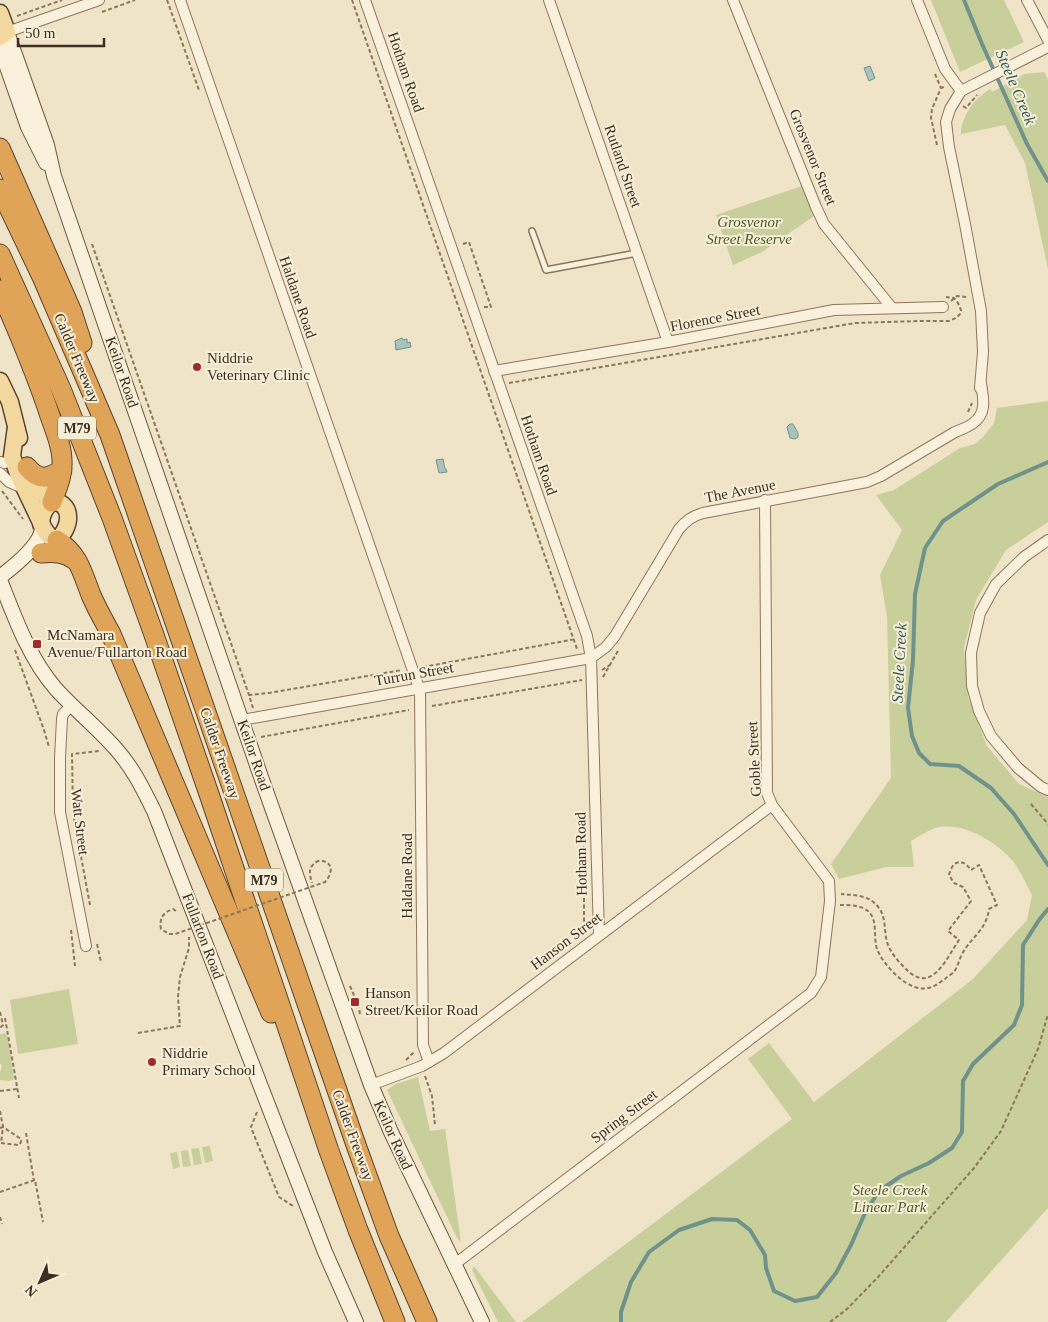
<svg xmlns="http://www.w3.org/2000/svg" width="1048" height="1322" viewBox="0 0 1048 1322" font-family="Georgia,serif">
  <rect width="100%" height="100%" fill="#f0e4c8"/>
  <g fill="#c9cf9b">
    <path d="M 931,0 L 1004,0 L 1024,42 L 960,72 Z"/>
    <path d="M 1044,72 L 1048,79 L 1048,269 L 1025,163 L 1005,125 L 961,134 C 960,119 976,95 991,89 L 992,92 L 1024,74 Z"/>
    <path d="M 802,186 L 814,216 L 762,252 L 733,265 L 716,215 Z"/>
    <path d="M 1048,401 L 1048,522 L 1006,550 L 976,600 L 964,648 L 968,697 L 987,746 L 1019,784 L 1048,797 L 1048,1208 L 946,1322 L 522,1322 L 792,1119 L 748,1059 L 769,1043 L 814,1102 L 973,979 L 1027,920 L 1032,895 C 1026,884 1019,867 1010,858 C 993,840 961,821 935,828 C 927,831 918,837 911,841 L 914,867 L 886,867 L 839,879 L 831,864 L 891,778 L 887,617 L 880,575 L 902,530 L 876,495 L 894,490 L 960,448 L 975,444 L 983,437 L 994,423 L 997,408 Z"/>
    <path d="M 69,989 L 78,1044 L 18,1054 L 10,1000 Z"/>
    <path d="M 5,1033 L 8,1037 L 14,1078 L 13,1080 L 9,1081 L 0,1080 L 0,1073 L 2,1066 L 0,1063 L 0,1034 Z"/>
    <path d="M 418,1077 L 430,1131 L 445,1129 L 461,1242 L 457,1238 L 387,1090 L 396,1084 Z"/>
    <path d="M 210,1146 L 213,1161 L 205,1163 L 202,1147 Z"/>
    <path d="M 199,1148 L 202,1164 L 194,1165 L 191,1149 Z"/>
    <path d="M 188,1150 L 191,1166 L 183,1167 L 181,1151 Z"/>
    <path d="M 177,1152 L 180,1167 L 173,1169 L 170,1153 Z"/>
    <path d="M 474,1266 L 516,1322 L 498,1322 L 472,1270 Z"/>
  </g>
  <g fill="#a9c4bc" stroke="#6f938a">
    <path d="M 870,66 L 875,78 L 869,81 L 864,68 Z"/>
    <path d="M 402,338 L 403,340 L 407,339 L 407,343 L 410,342 L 411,347 L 396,350 L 395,341 Z"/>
    <path d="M 790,424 L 793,424 L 798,433 L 798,437 L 795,439 L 790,438 L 787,427 Z"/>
    <path d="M 443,459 L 445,469 L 446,469 L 447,472 L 439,473 L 436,460 Z"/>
  </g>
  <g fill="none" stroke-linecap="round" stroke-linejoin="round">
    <g stroke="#6f938a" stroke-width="4">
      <path d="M 964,0 L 982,44 L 1027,144 L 1048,181"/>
      <path d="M 1048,462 L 998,484 L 943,521 L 925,548 L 915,594 L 913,660 L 908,708 L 912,736 L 919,753 L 930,764 L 959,766 L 991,788 L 1014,814 L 1048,865"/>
      <path d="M 621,1322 L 621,1312 L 631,1282 L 649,1252 L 679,1230 L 712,1219 L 737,1220 L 750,1230 L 765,1255 L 766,1268 L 774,1291 L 795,1301 L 817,1297 L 836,1273 L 851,1245 L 865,1213 L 879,1191 L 901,1176 L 929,1163 L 952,1148 L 962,1132 L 963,1081 L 973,1064 L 1014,1025 L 1022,1005 L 1023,945 L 1039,920 L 1048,909"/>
    </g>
    <defs>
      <path id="lane" d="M 532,231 L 546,270 L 637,253"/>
      <g id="street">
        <path d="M 180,0 L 419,688"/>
        <path d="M 365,0 L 587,636 L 591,658 L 599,935"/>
        <path d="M 549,0 L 668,342"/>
        <path d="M 733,0 L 816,207 L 824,224 L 892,308"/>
        <path d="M 917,0 L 945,69 L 961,91"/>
        <path d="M 1027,0 L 1048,40"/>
        <path d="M 7,32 L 99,0"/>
        <path d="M 494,371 L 668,342 L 834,310 L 943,307"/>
        <path d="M 980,388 L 983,352 L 981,311 L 965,224 L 949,147 L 946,122 L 950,109 L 961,91 L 1048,47"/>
        <path d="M 0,462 L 5,463 L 13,458"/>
        <path d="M 0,473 L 9,482 L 25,489"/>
        <path d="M 1048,540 L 1024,557 L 996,584 L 980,613 L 971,653 L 972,686 L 979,711 L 991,736 L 1018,768 L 1041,787 L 1048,790"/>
        <path d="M 420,688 L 423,1045 L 429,1062"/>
        <path d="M 72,705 L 63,714 L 62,719 L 60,758 L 60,812 L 86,946"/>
        <path d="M 242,720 L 591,658 L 606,647 L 615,636 L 679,529 C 686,521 692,516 703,513 L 867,482 L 881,476 L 955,432 C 968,427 981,422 983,407 C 984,399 982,390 981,383"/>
        <path d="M 371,1085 L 422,1066 L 444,1053 L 772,805"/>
        <path d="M 455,1264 L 811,993 L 821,977 L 830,901 L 829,881 L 772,805 L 767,793 L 765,500"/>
      </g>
      <g id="secondary">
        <path d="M 0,31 L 7,32 L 47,145 L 54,176 L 261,777 L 371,1085 L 391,1132 L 482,1322"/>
        <path d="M 0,47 L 28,127 L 46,163"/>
        <path d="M 0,577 C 13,567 43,544 42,526"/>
        <path d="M 0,580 C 15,618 29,658 56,689 C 75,710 98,728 116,749 C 133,768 143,789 154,811 L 325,1252 L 356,1322"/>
      </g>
      <g id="primary">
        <path d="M 0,13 L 7,32 L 0,37"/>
        <path d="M 0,381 L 10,402 L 19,438"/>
        <path d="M 16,427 L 12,456 L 18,474 L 44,529 L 49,536 L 57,540 C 70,529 75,504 53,501 C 45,507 41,514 41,524"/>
        <path d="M 27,466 C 32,481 40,492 52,502"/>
      </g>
      <g id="highway">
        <path d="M 0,148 L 72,312 L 82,343"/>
        <path d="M 0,189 L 43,279 L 110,435 L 356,1145 L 389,1236 L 427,1322"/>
        <path d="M 0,254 L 61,389 L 112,518 L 153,632 L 209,794 L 329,1151 L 358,1230 L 395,1322"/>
        <path d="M 0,290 C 18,331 36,373 50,416 C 55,430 62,446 62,461 C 63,475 57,488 52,502"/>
        <path d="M 27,467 C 39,481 47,479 62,470"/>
        <path d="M 57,540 C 79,555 82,572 91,595 C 97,609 104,621 111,634 L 271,1013"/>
        <path d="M 41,553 C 54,552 65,552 75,560"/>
      </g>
    </defs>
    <use href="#lane" stroke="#8d765c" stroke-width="8"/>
    <use href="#street" stroke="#8d765c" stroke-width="12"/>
    <use href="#secondary" stroke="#6f573f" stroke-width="16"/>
    <use href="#primary" stroke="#5b4430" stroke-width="19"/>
    <use href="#highway" stroke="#5b4430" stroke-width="21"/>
    <g stroke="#8d765c" stroke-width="2" stroke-dasharray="4 2.5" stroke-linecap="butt">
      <path d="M 167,0 L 199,90"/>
      <path d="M 352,0 L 577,649"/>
      <path d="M 102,12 L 135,0"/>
      <path d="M 17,16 L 62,0"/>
      <path d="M 935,74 L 941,88"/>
      <path d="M 963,106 L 966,108 L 977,95"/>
      <path d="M 937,145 L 931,118 L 932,109 L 941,88 L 944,87"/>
      <path d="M 92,244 L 249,695"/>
      <path d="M 463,244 L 469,242 L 491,307 L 484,307"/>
      <path d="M 951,301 L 957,296 L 967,297"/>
      <path d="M 509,383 L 855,323 L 920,321 L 949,321 L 956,318 L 960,314 L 961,310 L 958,303 L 954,298 L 946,297"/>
      <path d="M 968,412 L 972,403"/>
      <path d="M 2,491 L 23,519"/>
      <path d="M 15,650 L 44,730 L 49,747"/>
      <path d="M 423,667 L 576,639"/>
      <path d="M 602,670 L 610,665"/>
      <path d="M 603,677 L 619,649"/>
      <path d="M 432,706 L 582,680"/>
      <path d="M 253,708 L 249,695 L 269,693 L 402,670"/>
      <path d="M 261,737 L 409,710"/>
      <path d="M 1031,804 L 1048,824"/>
      <path d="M 584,833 L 584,933"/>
      <path d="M 90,905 L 73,813 L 72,754 L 99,751"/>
      <path d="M 840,905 C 849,905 862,905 869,912 C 878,921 873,937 877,949 C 883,965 909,993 928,988 C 935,987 940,982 945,979 C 948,976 952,974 954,972 C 958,966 959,960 962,954 C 971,937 986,931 989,909 L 997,905 L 979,865 L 971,870 C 962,857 952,861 949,875 L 954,883 L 963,887 L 971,901 L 948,931 L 959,940 C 946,959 931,997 904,967 C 897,960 890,952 887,942 C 884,931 886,917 879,908 C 870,895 855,895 841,894"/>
      <path d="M 71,930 L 75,966"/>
      <path d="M 97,944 L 101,962"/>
      <path d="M 350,986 L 359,1007 L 360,1015"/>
      <path d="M 0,1012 L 3,1025 L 0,1028"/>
      <path d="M 5,1018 L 19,1098"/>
      <path d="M 138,1033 L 180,1026 L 178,997 L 180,977 L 189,948 L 189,937"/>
      <path d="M 406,1060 L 413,1053 L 413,1050"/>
      <path d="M 425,1076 L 432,1096 L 435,1125"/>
      <path d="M 0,1091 L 17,1089"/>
      <path d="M 0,1111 L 3,1127 L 1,1143"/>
      <path d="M 257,1112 L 251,1127 L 252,1130 L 279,1197 L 293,1206"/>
      <path d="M 0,1128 L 3,1127 L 21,1139 L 21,1142 L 19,1145 L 0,1143"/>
      <path d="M 26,1133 L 34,1181"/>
      <path d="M 0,1192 L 35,1180 L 43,1222"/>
      <path d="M 0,1217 L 2,1224"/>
      <path d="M 830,1322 L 847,1309 L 879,1276 L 974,1168 L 1001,1131 L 1038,1049 L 1048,1014"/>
    </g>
    <use href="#lane" stroke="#faf1dc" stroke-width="5"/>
    <use href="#street" stroke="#faf1dc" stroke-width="10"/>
    <use href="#secondary" stroke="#faf1dc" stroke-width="14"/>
    <use href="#primary" stroke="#f3d9a0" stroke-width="16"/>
    <use href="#highway" stroke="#e0a458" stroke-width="19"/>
    <path stroke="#8d765c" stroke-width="2" stroke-dasharray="4 2.5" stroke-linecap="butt" d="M 176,911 L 173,909 C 163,912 159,919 161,929 L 169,934 L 175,934 L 325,882 C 334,872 333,860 318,861 C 308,866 309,873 312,883"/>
  </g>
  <g fill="#9e2a2b" stroke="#f7eed8" stroke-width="2">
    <circle cx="197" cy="367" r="5"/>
    <rect x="32" y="639" width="10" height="10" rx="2.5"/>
    <rect x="350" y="997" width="10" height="10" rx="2.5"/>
    <circle cx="152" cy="1062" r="5"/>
  </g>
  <g text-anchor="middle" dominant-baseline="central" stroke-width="4" stroke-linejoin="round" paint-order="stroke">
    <g fill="#f7eed8" stroke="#756857" stroke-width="1">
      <rect x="58" y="416.5" width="38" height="23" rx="4"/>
      <rect x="245" y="868.5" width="38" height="23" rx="4"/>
    </g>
    <g font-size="14" font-weight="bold" fill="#3d2e20">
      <text x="77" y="428">M79</text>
      <text x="264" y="880">M79</text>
    </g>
    <g font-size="15" fill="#3d2e20" stroke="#f7eed8">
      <text transform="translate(406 72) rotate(71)">Hotham Road</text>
      <text transform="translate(813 157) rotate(68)">Grosvenor Street</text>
      <text transform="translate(623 166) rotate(71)">Rutland Street</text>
      <text transform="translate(298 297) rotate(71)">Haldane Road</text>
      <text transform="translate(715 318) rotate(-11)">Florence Street</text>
      <text transform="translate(77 358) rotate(67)">Calder Freeway</text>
      <text transform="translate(122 372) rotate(71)">Keilor Road</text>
      <text transform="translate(539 455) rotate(71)">Hotham Road</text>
      <text transform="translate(740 491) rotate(-11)">The Avenue</text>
      <text transform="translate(414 674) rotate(-10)">Turrun Street</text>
      <text transform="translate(220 753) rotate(71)">Calder Freeway</text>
      <text transform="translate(254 755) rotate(71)">Keilor Road</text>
      <text transform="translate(754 759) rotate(-93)">Goble Street</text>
      <text transform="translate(80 822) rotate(83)">Watt Street</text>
      <text transform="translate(581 854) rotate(-91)">Hotham Road</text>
      <text transform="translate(407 876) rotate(-90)">Haldane Road</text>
      <text transform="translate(203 936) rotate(69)">Fullarton Road</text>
      <text transform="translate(566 941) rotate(-37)">Hanson Street</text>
      <text transform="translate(624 1116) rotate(-37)">Spring Street</text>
      <text transform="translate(353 1135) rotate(70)">Calder Freeway</text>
      <text transform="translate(393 1135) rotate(66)">Keilor Road</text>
    </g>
    <g font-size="15" font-style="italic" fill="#4d5a26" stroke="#f7eed8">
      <text x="749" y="222">Grosvenor<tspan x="749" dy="17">Street Reserve</tspan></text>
      <text x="890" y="1190">Steele Creek<tspan x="890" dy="17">Linear Park</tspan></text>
    </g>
    <g font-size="15" fill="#3d2e20" stroke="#f7eed8" text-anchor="start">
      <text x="207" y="358">Niddrie<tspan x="207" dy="17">Veterinary Clinic</tspan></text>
      <text x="47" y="635">McNamara<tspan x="47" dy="17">Avenue/Fullarton Road</tspan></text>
      <text x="365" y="993">Hanson<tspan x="365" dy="17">Street/Keilor Road</tspan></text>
      <text x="162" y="1053">Niddrie<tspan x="162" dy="17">Primary School</tspan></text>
    </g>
    <g font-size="16" font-style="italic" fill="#2f5d5a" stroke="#f7eed8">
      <text transform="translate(1016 87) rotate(67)">Steele Creek</text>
      <text transform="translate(899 663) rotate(-87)">Steele Creek</text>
    </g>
  </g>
  <g transform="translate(40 1282) rotate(225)" stroke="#f7eed8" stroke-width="4" paint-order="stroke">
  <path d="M0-4L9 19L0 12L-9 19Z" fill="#3d2e20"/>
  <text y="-8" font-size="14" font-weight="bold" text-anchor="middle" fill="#3d2e20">N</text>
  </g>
  <path d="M18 38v8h86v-8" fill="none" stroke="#3d2e20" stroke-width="2.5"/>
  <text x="25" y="38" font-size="15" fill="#3d2e20" stroke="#f7eed8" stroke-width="4" paint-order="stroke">50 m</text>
</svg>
